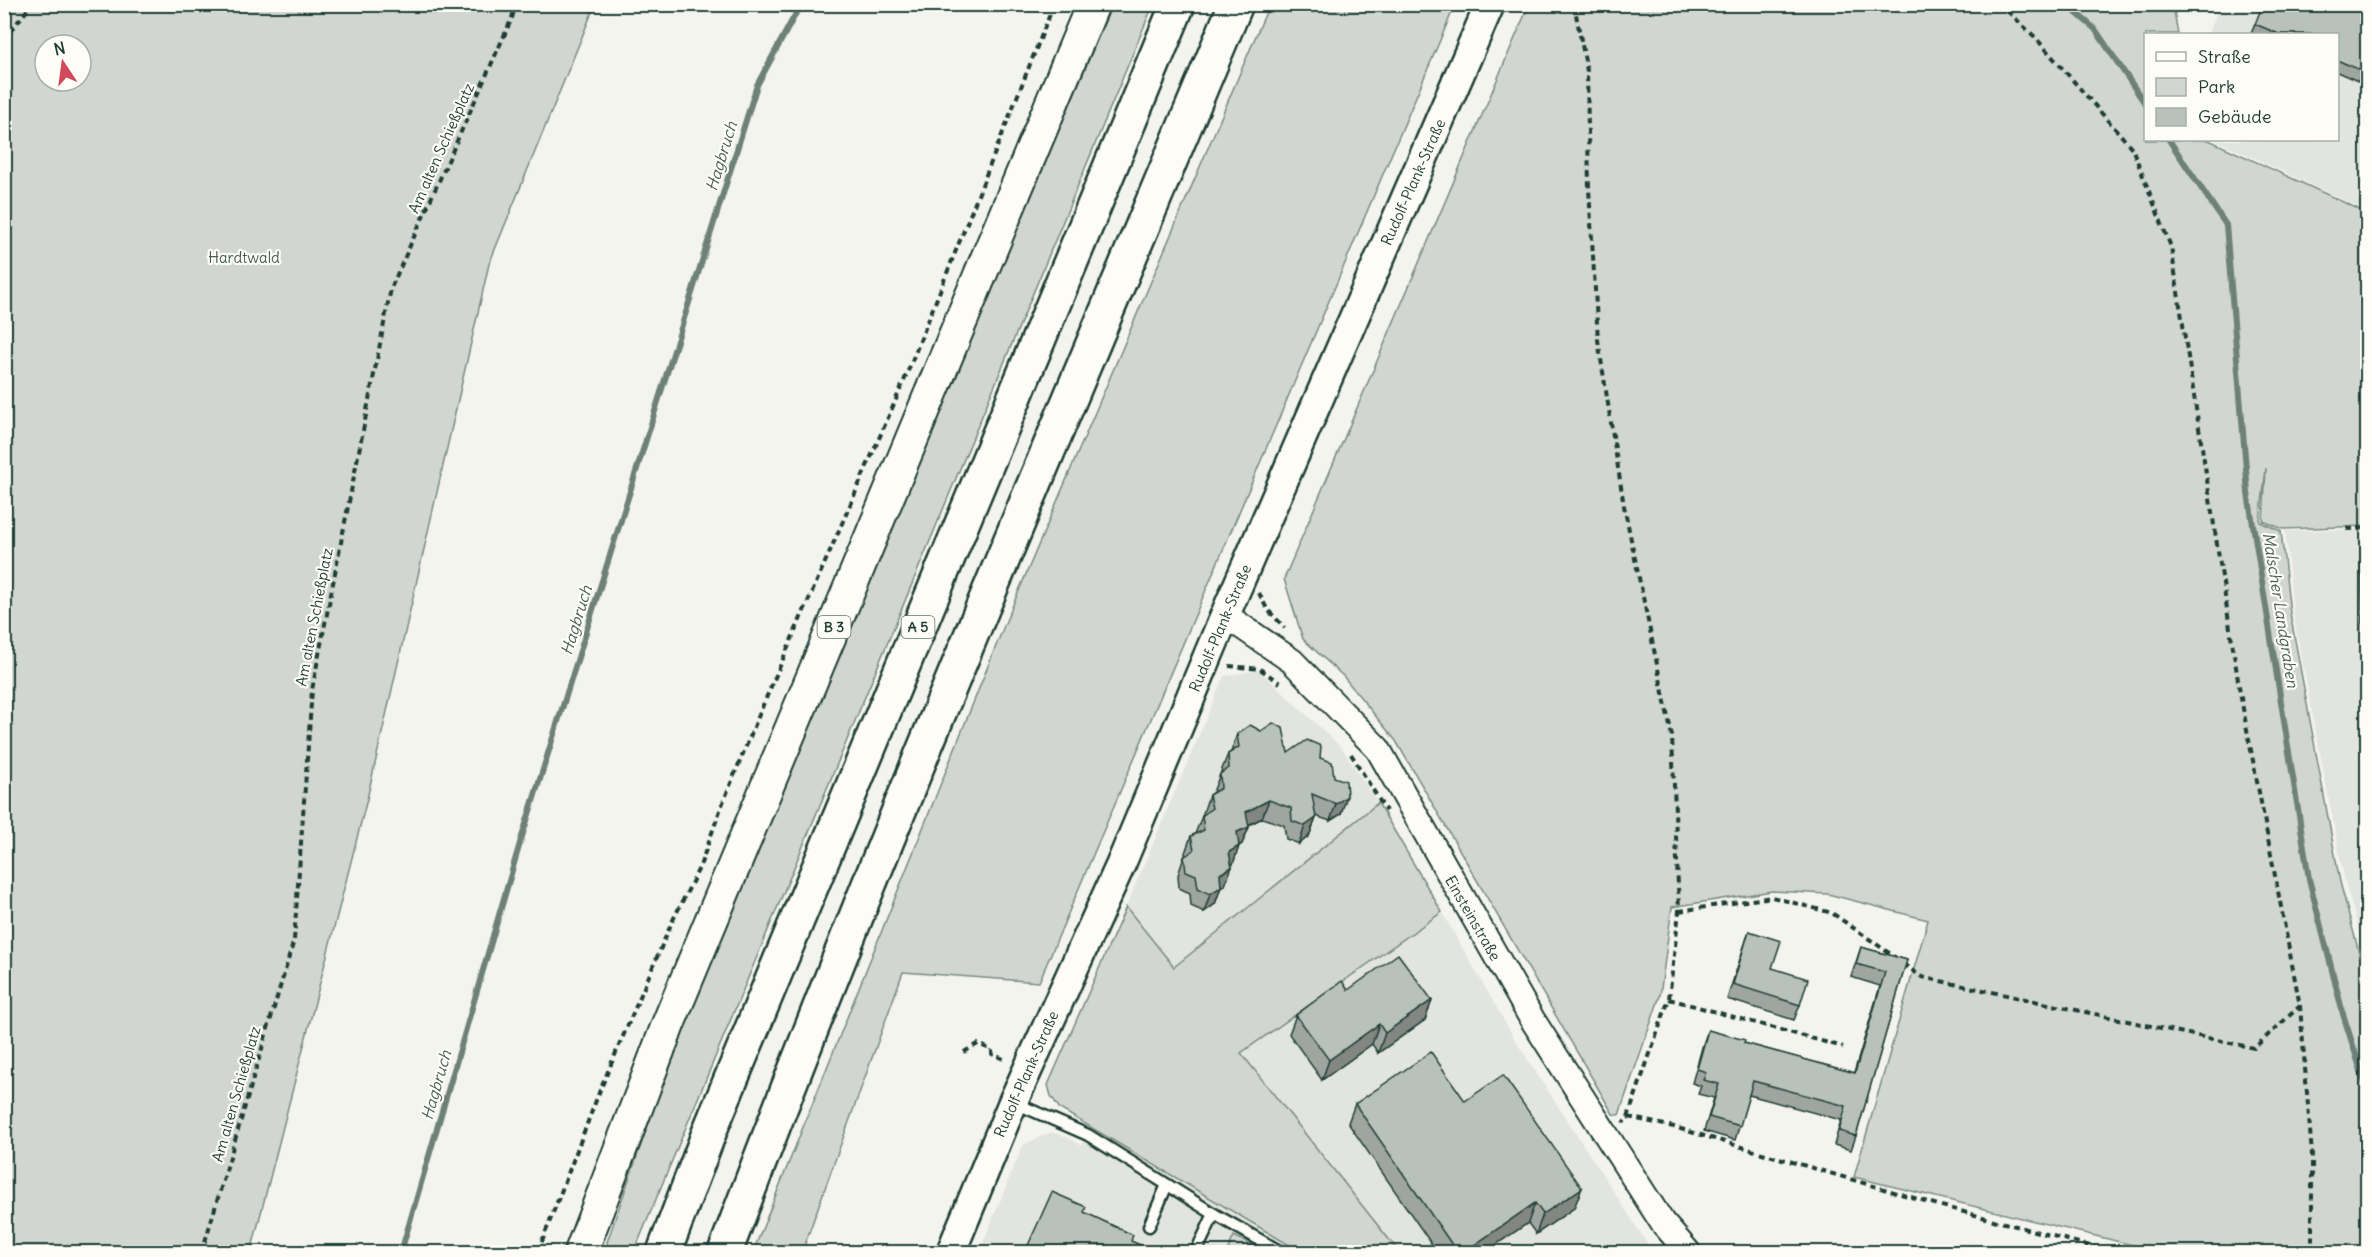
<svg xmlns="http://www.w3.org/2000/svg" width="2372" height="1257" viewBox="0 0 2372 1257" font-family="Delius,sans-serif">
  <rect width="100%" height="100%" fill="#f4f4ef"/>
  <filter id="ink" filterUnits="userSpaceOnUse"><feTurbulence type="fractalNoise" baseFrequency=".0167" numOctaves="2"/><feDisplacementMap in="SourceGraphic" scale="12" xChannelSelector="R" yChannelSelector="G"/><feConvolveMatrix kernelMatrix="1 2 1 2 8 2 1 2 1" color-interpolation-filters="sRGB"/></filter>
  <g filter="url(#ink)">
    <g fill="#e2e5df">
      <path d="M 2220,5 L 2367,5 L 2367,211 L 2215,140 L 2338,140 L 2338,34 L 2208,34 Z"/>
      <path d="M 2367,529 L 2367,960 L 2344,878 L 2293,614 L 2285,531 Z"/>
      <path d="M 1259,670 L 1341,747 L 1378,803 L 1174,967 L 1126,907 L 1224,676 Z"/>
      <path d="M 1442,912 L 1517,1043 L 1653,1252 L 1399,1252 L 1241,1052 Z"/>
      <path d="M 1093,1126 L 1301,1252 L 979,1252 L 1023,1145 L 1051,1132 L 1067,1137 L 1081,1145 Z"/>
    </g>
    <g fill="#d1d6d1" stroke="#788a82" stroke-width="1.5" fill-rule="evenodd">
      <path d="M 5,4 L 595,5 L 489,264 L 367,799 L 251,1252 L 5,1252 ZM 45,45 L 81,45 L 81,81 L 45,81 Z"/>
      <path d="M 1112,5 L 1153,5 L 634,1252 L 609,1252 L 607,1242 L 695,991 Z"/>
      <path d="M 1269,5 L 1455,5 L 1039,982 L 903,972 L 802,1252 L 753,1252 L 1006,621 Z"/>
      <path d="M 1529,5 L 2173,5 L 2178,34 L 2146,34 L 2146,140 L 2209,140 L 2367,213 L 2368,445 L 2362,458 L 2367,460 L 2367,526 L 2283,529 L 2263,521 L 2266,468 L 2260,522 L 2281,531 L 2290,613 L 2340,882 L 2367,982 L 2367,1252 L 2161,1252 L 1854,1177 L 1928,920 L 1828,894 L 1772,891 L 1672,907 L 1660,996 L 1621,1109 L 1619,1115 L 1613,1114 L 1396,741 L 1343,676 L 1303,639 L 1284,579 Z"/>
      <path d="M 1378,803 L 1442,912 L 1241,1053 L 1399,1252 L 1301,1252 L 1060,1109 L 1051,1096 L 1048,1085 L 1126,907 L 1174,967 Z"/>
      <path d="M 1234,1236 L 1260,1249 L 1262,1252 L 1227,1252 Z"/>
    </g>
    <g fill="none" stroke-linecap="round" stroke-linejoin="round">
      <g stroke="#6e8179" stroke-width="6">
        <path d="M 2066,4 L 2095,29 L 2146,105"/>
        <path d="M 2169,140 L 2226,225 L 2248,493 L 2309,879 L 2343,1014 L 2368,1093"/>
        <path d="M 401,1252 L 520,843 L 757,85 L 801,4"/>
      </g>
      <defs>
        <g id="service">
          <path d="M 1015,1103 L 1088,1135 L 1214,1214 L 1281,1252"/>
          <path d="M 1149,1226 L 1167,1185"/>
          <path d="M 1196,1252 L 1214,1214"/>
        </g>
        <path id="tertiary" d="M 1225,615 L 1292,661 L 1378,749 L 1532,1019 L 1662,1222 L 1688,1252"/>
        <path id="secondary" d="M 951,1252 L 1013,1102 L 1121,864 L 1225,615 L 1490,4"/>
        <path id="primary" d="M 581,1252 L 669,1022 L 1093,4"/>
        <g id="motorway">
          <path d="M 664,1252 L 712,1125 L 1178,4"/>
          <path d="M 725,1252 C 884,832 1062,419 1236,4"/>
        </g>
      </defs>
      <use href="#service" stroke="#1f3d34" stroke-width="15"/>
      <use href="#tertiary" stroke="#1f3d34" stroke-width="28"/>
      <use href="#secondary" stroke="#1f3d34" stroke-width="33"/>
      <use href="#primary" stroke="#1f3d34" stroke-width="36"/>
      <use href="#motorway" stroke="#1f3d34" stroke-width="38"/>
      <g stroke="#1f3d34" stroke-width="4" stroke-dasharray="6 4.5" stroke-linecap="butt">
        <path d="M 1574,4 L 1587,71 L 1589,189 L 1598,340 L 1624,506 L 1672,736 L 1679,911 L 1669,999 L 1628,1117 L 1623,1123"/>
        <path d="M 2000,4 L 2035,37 L 2132,148 L 2171,247 L 2240,693 L 2300,1006 L 2312,1155 L 2312,1252"/>
        <path d="M 4,39 L 32,4"/>
        <path d="M 2347,529 L 2368,528"/>
        <path d="M 1259,593 L 1267,609 L 1285,628"/>
        <path d="M 1229,666 L 1260,669 L 1280,683"/>
        <path d="M 1351,754 L 1386,811"/>
        <path d="M 1679,911 L 1772,897 L 1832,913 L 1895,957"/>
        <path d="M 1903,964 L 1922,977 L 2254,1048 L 2300,1006"/>
        <path d="M 1669,999 L 1843,1047"/>
        <path d="M 964,1052 L 978,1044 L 992,1050 L 992,1054 L 1006,1060"/>
        <path d="M 1628,1117 L 1674,1127 L 1938,1205 L 2112,1252"/>
        <path d="M 202,1252 L 294,940 L 312,690 L 391,288 L 512,18 L 516,4"/>
        <path d="M 538,1252 L 600,1090 L 672,922 L 700,866 L 722,805 L 763,705 L 904,381 L 1054,4"/>
      </g>
      <use href="#service" stroke="#fdfcf7" stroke-width="10"/>
      <use href="#tertiary" stroke="#fdfcf7" stroke-width="24"/>
      <use href="#secondary" stroke="#fdfcf7" stroke-width="28"/>
      <use href="#primary" stroke="#fdfcf7" stroke-width="32"/>
      <use href="#motorway" stroke="#fdfcf7" stroke-width="33"/>
    </g>
    <g fill="#9fa6a1" stroke="#1f3d34" stroke-width="1.5">
      <path d="M 2367,4 L 2367,85 L 2337,72 L 2337,34 L 2251,34 L 2255,24 Z"/>
      <path d="M 2367,535 L 2367,860 L 2361,550 Z"/>
      <path d="M 1237,734 L 1288,753 L 1320,758 L 1334,777 L 1341,814 L 1330,821 L 1316,816 L 1316,818 L 1309,836 L 1299,844 L 1286,839 L 1284,825 L 1262,818 L 1249,825 L 1249,827 L 1242,844 L 1239,846 L 1233,864 L 1231,865 L 1225,885 L 1221,887 L 1215,904 L 1204,912 L 1191,906 L 1190,893 L 1179,888 L 1178,875 L 1184,857 L 1185,856 L 1185,853 L 1191,836 L 1195,834 L 1202,816 L 1203,814 L 1203,813 L 1209,795 L 1213,792 L 1228,754 L 1231,752 Z"/>
      <path d="M 1749,931 L 1772,968 L 1800,1005 L 1794,1020 L 1727,999 Z"/>
      <path d="M 1861,947 L 1907,960 L 1856,1136 L 1851,1150 L 1834,1145 L 1841,1120 L 1749,1095 L 1735,1140 L 1704,1131 L 1714,1098 L 1698,1094 L 1701,1086 L 1692,1083 L 1703,1044 L 1708,1030 L 1744,1043 L 1854,1073 L 1880,986 L 1851,977 Z"/>
      <path d="M 1348,990 L 1432,1000 L 1425,1020 L 1378,1053 L 1372,1044 L 1322,1080 L 1289,1034 L 1296,1015 Z"/>
      <path d="M 1465,1101 L 1574,1208 L 1536,1234 L 1528,1223 L 1485,1252 L 1437,1252 L 1348,1123 L 1355,1104 Z"/>
    </g>
    <g fill="#828783" stroke="#1f3d34" stroke-width="1.5">
      <path d="M 1347,796 L 1341,814 L 1330,821 L 1336,804 Z"/>
      <path d="M 1269,800 L 1262,818 L 1240,829 L 1246,812 Z"/>
      <path d="M 1316,818 L 1309,836 L 1299,844 L 1305,826 Z"/>
      <path d="M 1249,827 L 1242,844 L 1231,850 L 1237,832 Z"/>
      <path d="M 1239,846 L 1233,864 L 1222,870 L 1229,852 Z"/>
      <path d="M 1232,867 L 1225,885 L 1221,887 L 1215,904 L 1204,912 L 1210,894 L 1220,874 Z"/>
      <path d="M 1432,1000 L 1425,1020 L 1378,1053 L 1385,1033 Z"/>
      <path d="M 1379,1024 L 1372,1044 L 1322,1080 L 1329,1060 Z"/>
      <path d="M 1582,1188 L 1574,1208 L 1536,1234 L 1543,1214 Z"/>
      <path d="M 1535,1203 L 1528,1223 L 1485,1252 L 1464,1252 Z"/>
    </g>
    <g fill="#b9c1bb" stroke="#1f3d34" stroke-width="1.5">
      <path d="M 2263,4 L 2367,4 L 2367,73 L 2337,60 L 2337,34 L 2279,34 L 2255,24 Z"/>
      <path d="M 1273,723 L 1283,728 L 1288,753 L 1307,740 L 1321,746 L 1320,758 L 1332,762 L 1334,777 L 1346,781 L 1347,796 L 1336,804 L 1312,794 L 1316,818 L 1305,826 L 1292,821 L 1291,808 L 1269,800 L 1246,812 L 1249,827 L 1237,832 L 1239,846 L 1229,852 L 1232,867 L 1220,874 L 1221,887 L 1210,894 L 1198,888 L 1196,875 L 1186,871 L 1184,857 L 1194,850 L 1191,836 L 1204,830 L 1202,816 L 1212,808 L 1209,795 L 1221,788 L 1220,774 L 1229,768 L 1228,754 L 1239,747 L 1237,734 L 1250,725 L 1261,731 Z"/>
      <path d="M 1749,931 L 1781,941 L 1772,968 L 1808,979 L 1800,1005 L 1733,984 Z"/>
      <path d="M 1861,947 L 1907,960 L 1856,1136 L 1839,1131 L 1846,1106 L 1753,1081 L 1740,1126 L 1709,1117 L 1719,1084 L 1703,1080 L 1706,1072 L 1697,1069 L 1708,1030 L 1745,1040 L 1744,1043 L 1855,1073 L 1885,972 L 1856,964 Z"/>
      <path d="M 1398,954 L 1432,1000 L 1385,1033 L 1379,1024 L 1329,1060 L 1296,1015 L 1342,981 L 1348,990 Z"/>
      <path d="M 1431,1052 L 1465,1101 L 1503,1075 L 1582,1188 L 1543,1214 L 1535,1203 L 1464,1252 L 1457,1252 L 1355,1104 Z"/>
      <path d="M 1052,1192 L 1086,1207 L 1084,1212 L 1133,1235 L 1131,1241 L 1157,1252 L 1025,1252 Z"/>
    </g>
  </g>
  <g text-anchor="middle" dominant-baseline="central" stroke-width="4.5" stroke-linejoin="round" paint-order="stroke">
    <g fill="#fdfcf7" stroke="#62766e" stroke-width="1.5">
      <rect x="817.5" y="616" width="33" height="22" rx="4.5"/>
      <rect x="901.5" y="616" width="33" height="22" rx="4.5"/>
    </g>
    <g font-size="14" font-weight="bold" fill="#1f3d34">
      <text x="834" y="627">B 3</text>
      <text x="918" y="627">A 5</text>
    </g>
    <g font-size="15" fill="#1f3d34" stroke="#fdfcf7">
      <text transform="translate(441 148) rotate(-66)">Am alten Schießplatz</text>
      <text transform="translate(1413 182) rotate(-66)">Rudolf-Plank-Straße</text>
      <text transform="translate(314 617) rotate(-79)">Am alten Schießplatz</text>
      <text transform="translate(1220 628) rotate(-67)">Rudolf-Plank-Straße</text>
      <text transform="translate(1473 918) rotate(60)">Einsteinstraße</text>
      <text transform="translate(1026 1074) rotate(-66)">Rudolf-Plank-Straße</text>
      <text transform="translate(236 1094) rotate(-74)">Am alten Schießplatz</text>
    </g>
    <g font-size="15" fill="#435c53" stroke="#fdfcf7">
      <text x="244" y="257">Hardtwald</text>
    </g>
    <g font-size="16" font-style="italic" fill="#475f56" stroke="#fdfcf7">
      <text transform="translate(721 156) rotate(-73)">Hagbruch</text>
      <text transform="translate(2281 610) rotate(81)">Malscher Landgraben</text>
      <text transform="translate(576 620) rotate(-73)">Hagbruch</text>
      <text transform="translate(436 1085) rotate(-74)">Hagbruch</text>
    </g>
  </g>
  <rect width="2372" height="1257" fill="none" stroke="#fdfcf7" stroke-width="24"/>
  <rect x="12" y="12" width="2348" height="1233" fill="none" stroke="#1f3d34" stroke-width="2" filter="url(#ink)"/>
  <rect x="2144" y="33" width="195" height="108" fill="#fdfcf7" stroke="#a4b0a9" stroke-width="1.5"/>
  <rect x="2156" y="52" width="30" height="9" fill="#fdfcf7" stroke="#a4b0a9" stroke-width="1.5"/>
  <text x="2198" y="63" font-size="18" fill="#1f3d34">Straße</text>
  <rect x="2156" y="78" width="30" height="18" fill="#d1d6d1" stroke="#a4b0a9" stroke-width="1.5"/>
  <text x="2198" y="93" font-size="18" fill="#1f3d34">Park</text>
  <rect x="2156" y="108" width="30" height="18" fill="#b9c1bb" stroke="#a4b0a9" stroke-width="1.5"/>
  <text x="2198" y="123" font-size="18" fill="#1f3d34">Gebäude</text>
  <g transform="translate(63 63) rotate(347)"><circle r="28" fill="#fdfcf7" stroke="#a4b0a9" stroke-width="1.5"/>
  <path d="M0-4.5L10 22L0 15L-10 22Z" fill="#d1495b"/>
  <text y="-9" font-size="16" font-weight="bold" text-anchor="middle" fill="#1f3d34">N</text>
  </g>
</svg>
